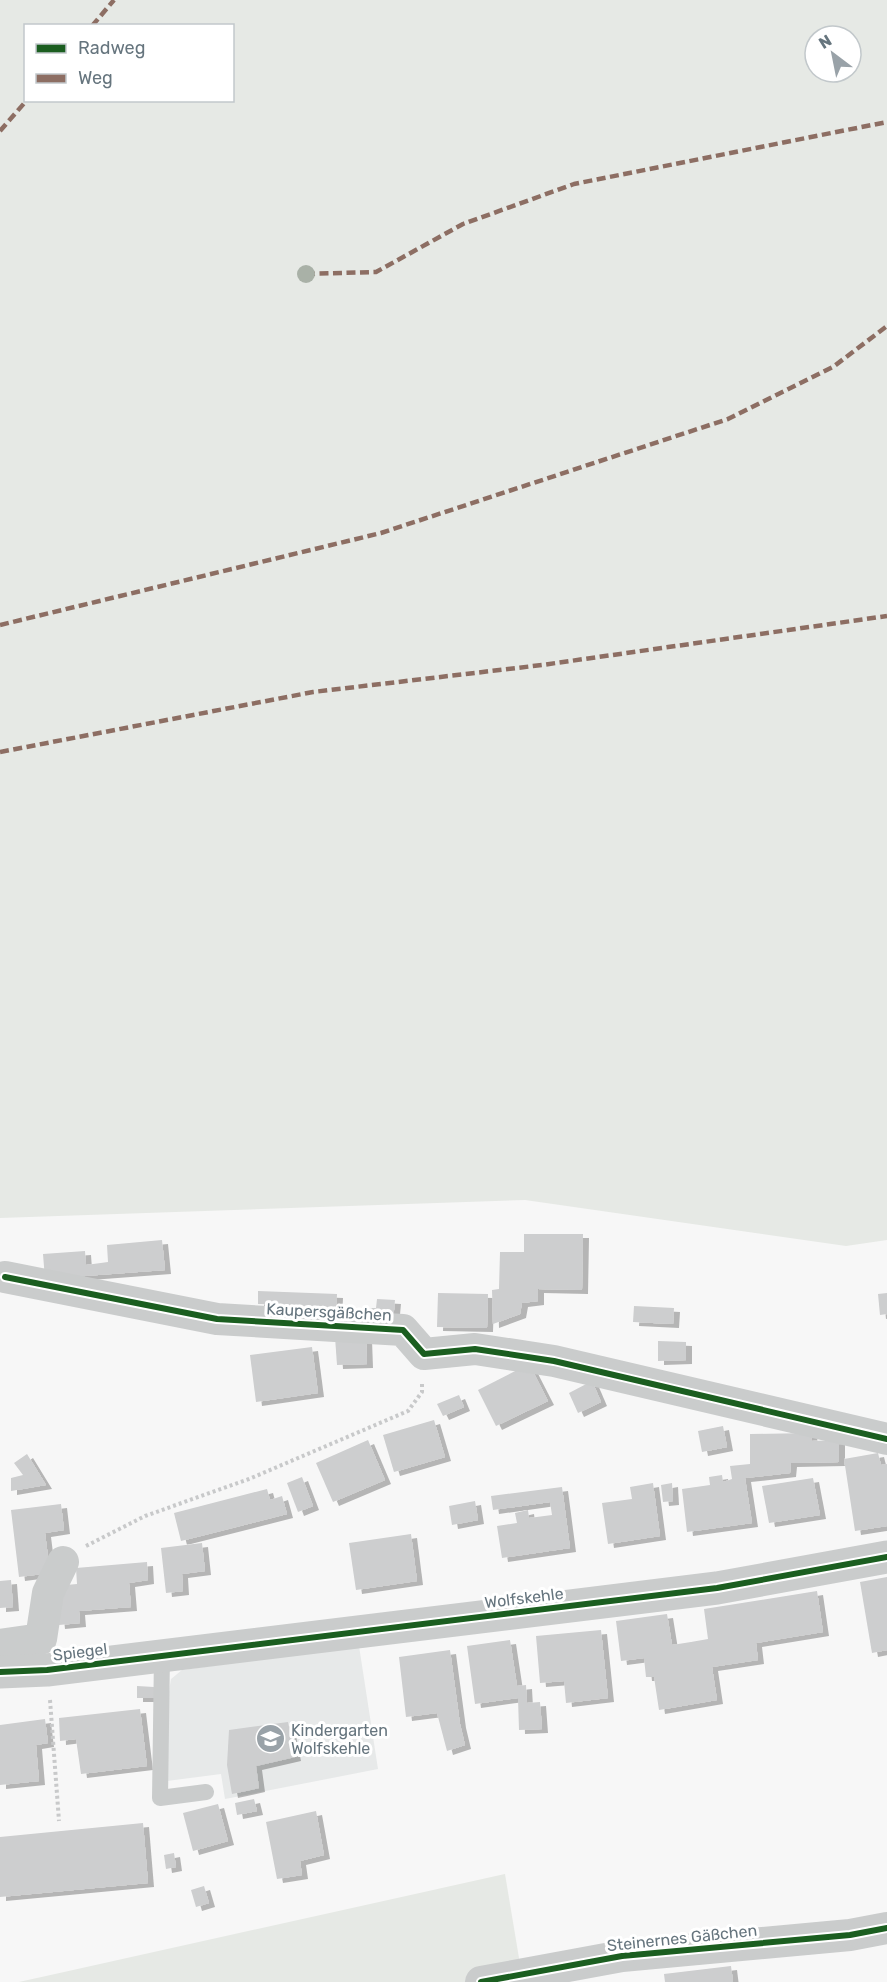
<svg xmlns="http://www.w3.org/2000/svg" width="887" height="1982" viewBox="0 0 887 1982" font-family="Rubik,sans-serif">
  <defs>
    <filter id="shadow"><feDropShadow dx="6" dy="4" stdDeviation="0" flood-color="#0004"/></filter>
  </defs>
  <rect width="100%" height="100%" fill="#f7f7f7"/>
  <path fill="#e7e9e9" d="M 359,1646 L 378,1769 L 225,1799 L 221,1774 L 167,1781 L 166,1710 L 171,1679 L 182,1670 Z"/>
  <g fill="#e6e9e5" fill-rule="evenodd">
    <path d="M 0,0 L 887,0 L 887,1240 L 846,1246 L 525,1200 L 0,1218 ZM 26,26 L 232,26 L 232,100 L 26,100 ZM 815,36 L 851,36 L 851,72 L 815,72 Z"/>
    <path d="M 505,1874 L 523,1982 L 19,1982 Z"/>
  </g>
  <g fill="#cdcecf" filter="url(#shadow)">
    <path d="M 524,1234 L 583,1234 L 582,1290 L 538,1289 L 538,1301 L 522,1303 L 520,1314 L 493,1324 L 492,1290 L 499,1289 L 500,1252 L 524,1252 Z"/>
    <path d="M 162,1240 L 165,1270 L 45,1279 L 43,1254 L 85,1251 L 86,1265 L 108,1262 L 107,1245 Z"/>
    <path d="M 258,1291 L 337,1294 L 336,1318 L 295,1317 L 295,1305 L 258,1304 Z"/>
    <path d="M 438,1293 L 488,1294 L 487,1328 L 437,1327 Z"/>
    <path d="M 887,1293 L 887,1314 L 880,1315 L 878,1294 Z"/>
    <path d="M 377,1299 L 395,1300 L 393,1321 L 365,1319 L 366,1308 L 376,1308 Z"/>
    <path d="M 634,1306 L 674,1308 L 673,1324 L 633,1322 Z"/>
    <path d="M 366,1336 L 367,1364 L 337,1365 L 335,1337 Z"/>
    <path d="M 658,1341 L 686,1342 L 686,1360 L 658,1361 Z"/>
    <path d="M 312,1347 L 318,1393 L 256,1402 L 250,1355 Z"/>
    <path d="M 529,1364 L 548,1401 L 496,1426 L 478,1390 Z"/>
    <path d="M 592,1381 L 601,1402 L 578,1413 L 569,1393 Z"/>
    <path d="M 459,1395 L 464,1407 L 443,1416 L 437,1404 Z"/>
    <path d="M 434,1420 L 445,1457 L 394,1472 L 383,1435 Z"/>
    <path d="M 723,1426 L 727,1447 L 702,1452 L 698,1431 Z"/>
    <path d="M 811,1433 L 812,1441 L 839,1440 L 839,1462 L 791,1463 L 790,1473 L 745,1478 L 752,1523 L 687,1532 L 682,1489 L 710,1485 L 709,1477 L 722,1475 L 723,1482 L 732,1479 L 730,1466 L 750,1464 L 750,1434 Z"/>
    <path d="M 368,1440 L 385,1480 L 333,1502 L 316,1463 Z"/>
    <path d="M 878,1453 L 881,1465 L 887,1464 L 887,1526 L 855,1531 L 844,1459 Z"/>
    <path d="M 27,1454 L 46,1485 L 11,1491 L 11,1478 L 23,1475 L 14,1463 Z"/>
    <path d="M 302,1477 L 313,1506 L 298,1512 L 287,1483 Z"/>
    <path d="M 813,1478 L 820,1515 L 769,1523 L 762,1486 Z"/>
    <path d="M 653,1483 L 660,1536 L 608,1544 L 602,1503 L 632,1499 L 630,1487 Z"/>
    <path d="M 672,1483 L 673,1501 L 663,1502 L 661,1485 Z"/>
    <path d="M 562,1487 L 570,1548 L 502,1558 L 497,1526 L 517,1523 L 515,1513 L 528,1510 L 529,1518 L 552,1515 L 550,1502 L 493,1510 L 491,1496 Z"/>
    <path d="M 267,1489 L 270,1500 L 282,1496 L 287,1514 L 181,1541 L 174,1513 Z"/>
    <path d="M 475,1501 L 478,1520 L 452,1525 L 449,1506 Z"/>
    <path d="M 61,1504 L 64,1530 L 45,1533 L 50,1573 L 19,1577 L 11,1510 Z"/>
    <path d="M 411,1534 L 417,1581 L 356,1590 L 349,1543 Z"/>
    <path d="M 202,1543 L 205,1571 L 182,1574 L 183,1591 L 166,1593 L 161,1548 Z"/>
    <path d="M 147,1562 L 148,1580 L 129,1583 L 131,1607 L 79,1611 L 80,1623 L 59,1625 L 55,1586 L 77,1584 L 76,1568 Z"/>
    <path d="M 887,1577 L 887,1650 L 872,1653 L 860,1582 Z"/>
    <path d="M 11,1580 L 13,1607 L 0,1608 L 0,1581 Z"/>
    <path d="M 817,1591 L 823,1632 L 756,1643 L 758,1660 L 712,1667 L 717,1700 L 659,1710 L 654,1677 L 646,1677 L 644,1658 L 621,1661 L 616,1621 L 667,1614 L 672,1645 L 691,1642 L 708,1639 L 704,1609 Z"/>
    <path d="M 601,1630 L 608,1698 L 566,1703 L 564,1681 L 540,1683 L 536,1636 Z"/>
    <path d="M 510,1640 L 517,1686 L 526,1685 L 527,1703 L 540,1702 L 542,1729 L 519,1730 L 518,1698 L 475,1704 L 467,1646 Z"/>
    <path d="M 450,1650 L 460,1724 L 465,1745 L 447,1751 L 437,1713 L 406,1717 L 399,1657 Z"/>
    <path d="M 137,1686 L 154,1687 L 154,1698 L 137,1698 Z"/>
    <path d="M 140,1709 L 147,1766 L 81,1774 L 76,1739 L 60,1741 L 59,1718 Z"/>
    <path d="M 45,1719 L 48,1743 L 36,1745 L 39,1781 L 0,1785 L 0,1725 Z"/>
    <path d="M 288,1722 L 295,1757 L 256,1766 L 259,1788 L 232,1794 L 227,1765 L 229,1730 Z"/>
    <path d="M 254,1799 L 257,1811 L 237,1815 L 235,1803 Z"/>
    <path d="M 218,1804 L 228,1841 L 193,1851 L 183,1813 Z"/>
    <path d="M 316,1811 L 324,1855 L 300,1861 L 302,1875 L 277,1879 L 266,1822 Z"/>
    <path d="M 143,1823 L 148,1883 L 0,1897 L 0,1837 Z"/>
    <path d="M 174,1853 L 176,1867 L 166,1869 L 164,1855 Z"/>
    <path d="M 204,1886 L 209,1903 L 196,1907 L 191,1890 Z"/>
    <path d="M 731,1966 L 733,1982 L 665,1982 L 664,1974 Z"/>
  </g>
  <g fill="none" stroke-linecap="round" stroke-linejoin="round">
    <g stroke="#c8c9ca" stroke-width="4" stroke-dasharray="3 3" stroke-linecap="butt">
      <path d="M 86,1546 L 145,1516 L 249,1479 L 408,1411 L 422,1392 L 422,1383"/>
      <path d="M 50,1700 L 59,1821"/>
    </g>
    <path stroke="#cacccc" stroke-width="16" d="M 162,1655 L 160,1798 L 206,1792"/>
    <g stroke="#cacccc" stroke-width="32">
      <path d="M 5,1277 L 217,1319 L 403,1330 L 424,1354 L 475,1349 L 554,1361 L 887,1439"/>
      <path d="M 0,1645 L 41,1639 L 48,1593 L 63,1562"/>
      <path d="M 481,1982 L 622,1956 L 850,1935 L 887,1928"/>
    </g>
    <path stroke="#cacccc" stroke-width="33" d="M 0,1672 L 47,1670 L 717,1588 L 887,1557"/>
    <g stroke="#8d6e63" stroke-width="4.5" stroke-dasharray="9 4.5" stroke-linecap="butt">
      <path d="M 92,26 L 114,0"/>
      <path d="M 0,131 L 27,100"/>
      <path d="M 306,274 L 376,272 L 463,224 L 574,184 L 887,122"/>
      <path d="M 0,625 L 381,533 L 728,419 L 833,367 L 887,326"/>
      <path d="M 0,752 L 313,692 L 542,665 L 887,616"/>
    </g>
    <defs>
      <g id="cycleway">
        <path d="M 5,1277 L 217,1319 L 403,1330 L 424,1354 L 475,1349 L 554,1361 L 887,1439"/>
        <path d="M 0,1672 L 47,1670 L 717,1588 L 887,1557"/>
        <path d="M 481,1982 L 622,1956 L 850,1935 L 887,1928"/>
      </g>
    </defs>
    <use href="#cycleway" stroke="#fff" stroke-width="10"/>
    <use href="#cycleway" stroke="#1b5e20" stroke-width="6"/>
  </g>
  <circle fill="#a9b1a7" cx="306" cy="274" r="9"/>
  <defs>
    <symbol id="school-disc" viewBox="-11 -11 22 22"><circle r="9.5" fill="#99a2a8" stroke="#fff"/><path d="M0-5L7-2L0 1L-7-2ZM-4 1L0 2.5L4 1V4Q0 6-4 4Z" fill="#fff"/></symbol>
  </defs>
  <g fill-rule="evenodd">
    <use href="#school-disc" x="254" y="1722" width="33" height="33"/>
  </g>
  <g text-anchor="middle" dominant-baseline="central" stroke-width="6" stroke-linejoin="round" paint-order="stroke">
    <g font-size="16" fill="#66757e" stroke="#fff">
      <text transform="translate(329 1312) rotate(3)">Kaupersgäßchen</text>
      <text transform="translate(524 1598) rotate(-7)">Wolfskehle</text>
      <text transform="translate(80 1652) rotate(-7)">Spiegel</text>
      <text transform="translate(682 1938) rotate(-6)">Steinernes Gäßchen</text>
    </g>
    <g font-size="16" fill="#66757e" stroke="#fff" text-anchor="start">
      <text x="291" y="1730">Kindergarten<tspan x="291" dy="18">Wolfskehle</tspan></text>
    </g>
  </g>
  <rect x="24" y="24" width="210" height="78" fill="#ffffff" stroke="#c2c8cb" stroke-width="1.5"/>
  <rect x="36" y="44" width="30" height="9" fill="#1b5e20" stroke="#c2c8cb" stroke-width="1.5"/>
  <text x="78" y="54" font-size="18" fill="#66757e">Radweg</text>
  <rect x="36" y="74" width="30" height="9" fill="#8d6e63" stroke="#c2c8cb" stroke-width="1.5"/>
  <text x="78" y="84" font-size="18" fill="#66757e">Weg</text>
  <g transform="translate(833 54) rotate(328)"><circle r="28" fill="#ffffff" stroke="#c2c8cb" stroke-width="1.5"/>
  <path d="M0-4.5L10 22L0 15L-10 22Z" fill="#99a2a8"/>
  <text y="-9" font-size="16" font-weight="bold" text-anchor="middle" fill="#66757e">N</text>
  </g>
</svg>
